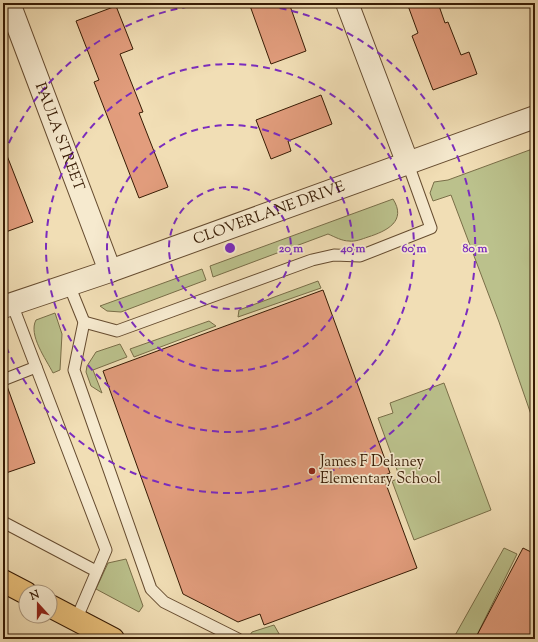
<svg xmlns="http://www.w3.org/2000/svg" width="538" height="642" viewBox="0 0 538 642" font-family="'Sorts Mill Goudy',serif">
  <rect width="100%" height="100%" fill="#f1deb5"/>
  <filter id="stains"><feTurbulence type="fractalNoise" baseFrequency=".005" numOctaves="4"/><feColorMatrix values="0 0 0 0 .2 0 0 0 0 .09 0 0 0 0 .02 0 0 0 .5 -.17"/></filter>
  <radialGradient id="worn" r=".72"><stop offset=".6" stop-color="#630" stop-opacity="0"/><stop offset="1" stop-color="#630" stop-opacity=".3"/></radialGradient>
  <g fill="#bbc18c" stroke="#796e48">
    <path d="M 535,148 L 535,426 L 499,322 L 451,195 L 433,201 L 430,193 L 434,182 L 448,180 Z"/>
    <path d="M 393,199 C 407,221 387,231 368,237 C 362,239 355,242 349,241 C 342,241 335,237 328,234 L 213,277 L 210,266 Z"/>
    <path d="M 202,269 L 206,280 L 121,312 L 107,311 L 100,306 Z"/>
    <path d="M 318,281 L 321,288 L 238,317 L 239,310 Z"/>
    <path d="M 55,313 L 62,334 L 60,370 L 53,373 C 46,359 28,335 36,320 Z"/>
    <path d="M 209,321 L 216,326 L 134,357 L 130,349 Z"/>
    <path d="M 120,344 L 127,357 L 93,370 L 102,393 L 91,386 L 86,372 L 87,366 L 96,352 Z"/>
    <path d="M 444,383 L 491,510 L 414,540 L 392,481 L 400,478 L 378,418 L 393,413 L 390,403 Z"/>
    <path d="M 504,548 L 517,554 L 475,639 L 453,639 Z"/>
    <path d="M 126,559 L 143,606 L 139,612 L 96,589 L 108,563 Z"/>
    <path d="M 274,625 L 282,639 L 270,639 L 250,635 L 252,632 Z"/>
  </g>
  <g fill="#e29d7d" stroke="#371b04">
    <path d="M 249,3 L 289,3 L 306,51 L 271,64 Z"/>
    <path d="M 407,3 L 438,3 L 445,23 L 448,22 L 461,55 L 469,52 L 477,74 L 433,90 L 412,36 L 418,33 Z"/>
    <path d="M 116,6 L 133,49 L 120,54 L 143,112 L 139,113 L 168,187 L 139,198 L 94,82 L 99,80 L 76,21 Z"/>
    <path d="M 321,95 L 332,124 L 288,141 L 291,151 L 271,159 L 256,120 Z"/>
    <path d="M 3,148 L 4,148 L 33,222 L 3,233 Z"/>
    <path d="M 323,290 L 390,473 L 383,476 L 417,568 L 264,625 L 260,614 L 238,622 L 183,594 L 103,371 Z"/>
    <path d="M 7,386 L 35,463 L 3,474 L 3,387 Z"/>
    <path d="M 523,548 L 535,554 L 535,639 L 475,639 Z"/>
  </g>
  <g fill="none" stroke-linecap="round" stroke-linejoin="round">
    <defs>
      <g id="lane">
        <path d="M 69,285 L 84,322 L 74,370 L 151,589 L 164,602 L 238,639"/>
        <path d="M 12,304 L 106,550 L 76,620"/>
        <path d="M 84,322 L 117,331 L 312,260 L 334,255 L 360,256 L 431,228 L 408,164"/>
        <path d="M 3,380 L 36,367"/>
        <path d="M 3,522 L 96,571"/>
      </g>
      <g id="street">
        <path id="s1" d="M 9,3 L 110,271"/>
        <path d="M 347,3 L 408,164"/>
        <path id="s2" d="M 3,307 L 110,271 L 535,117"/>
      </g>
      <g id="primary">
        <path d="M 3,581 L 26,593"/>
        <path d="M 50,606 L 113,639"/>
      </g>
    </defs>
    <use href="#lane" stroke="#664c30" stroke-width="13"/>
    <use href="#street" stroke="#664c30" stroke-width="24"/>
    <use href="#primary" stroke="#371b04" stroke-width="24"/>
    <use href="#lane" stroke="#f6eacf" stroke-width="11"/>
    <use href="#street" stroke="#f6eacf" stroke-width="22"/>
    <use href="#primary" stroke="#e8bf7a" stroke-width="22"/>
  </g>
  <g fill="none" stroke="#7b2cbf" stroke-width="2" stroke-dasharray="7 5">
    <circle cx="230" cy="248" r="61"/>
    <circle cx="230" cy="248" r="123"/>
    <circle cx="230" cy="248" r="184"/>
    <path d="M4 154A245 245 0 0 1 228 3M232 3A245 245 0 1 1 4 342"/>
  </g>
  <circle fill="#8f2418" stroke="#f6eacf" stroke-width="1.5" cx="312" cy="471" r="4"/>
  <g text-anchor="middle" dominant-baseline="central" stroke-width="3.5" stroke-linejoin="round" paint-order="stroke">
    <g font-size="15" fill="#371b04" stroke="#f6eacf">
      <text stroke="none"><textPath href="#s1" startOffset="143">PAULA STREET</textPath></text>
      <text stroke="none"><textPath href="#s2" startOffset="282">CLOVERLANE DRIVE</textPath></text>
    </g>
    <g font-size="15" fill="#371b04" stroke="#f6eacf" text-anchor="start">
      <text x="320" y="462">James F Delaney<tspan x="320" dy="17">Elementary School</tspan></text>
    </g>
  </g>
  <circle cx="230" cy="248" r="6" fill="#7b2cbf" stroke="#f6eacf" stroke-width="2"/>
  <g font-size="12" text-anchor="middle" font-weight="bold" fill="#7b2cbf" stroke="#f6eacf" stroke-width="3.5" stroke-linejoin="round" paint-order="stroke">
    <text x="291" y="252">20 m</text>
    <text x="353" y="252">40 m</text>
    <text x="414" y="252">60 m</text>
    <text x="475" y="252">80 m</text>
  </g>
  <rect width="538" height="642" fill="none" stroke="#f1deb5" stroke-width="16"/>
  <rect x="4" y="4" width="530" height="634" fill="none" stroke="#371b04" stroke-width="2"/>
  <rect x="8" y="8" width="522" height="626" fill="none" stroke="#371b04"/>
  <g transform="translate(38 604) rotate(339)"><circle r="19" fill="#f6eacf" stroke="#aa977e"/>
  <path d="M0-3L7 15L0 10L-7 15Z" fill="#8f2418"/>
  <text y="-6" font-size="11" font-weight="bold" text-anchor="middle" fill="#371b04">N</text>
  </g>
  <rect width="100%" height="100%" filter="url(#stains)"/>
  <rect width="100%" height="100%" fill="url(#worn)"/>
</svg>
